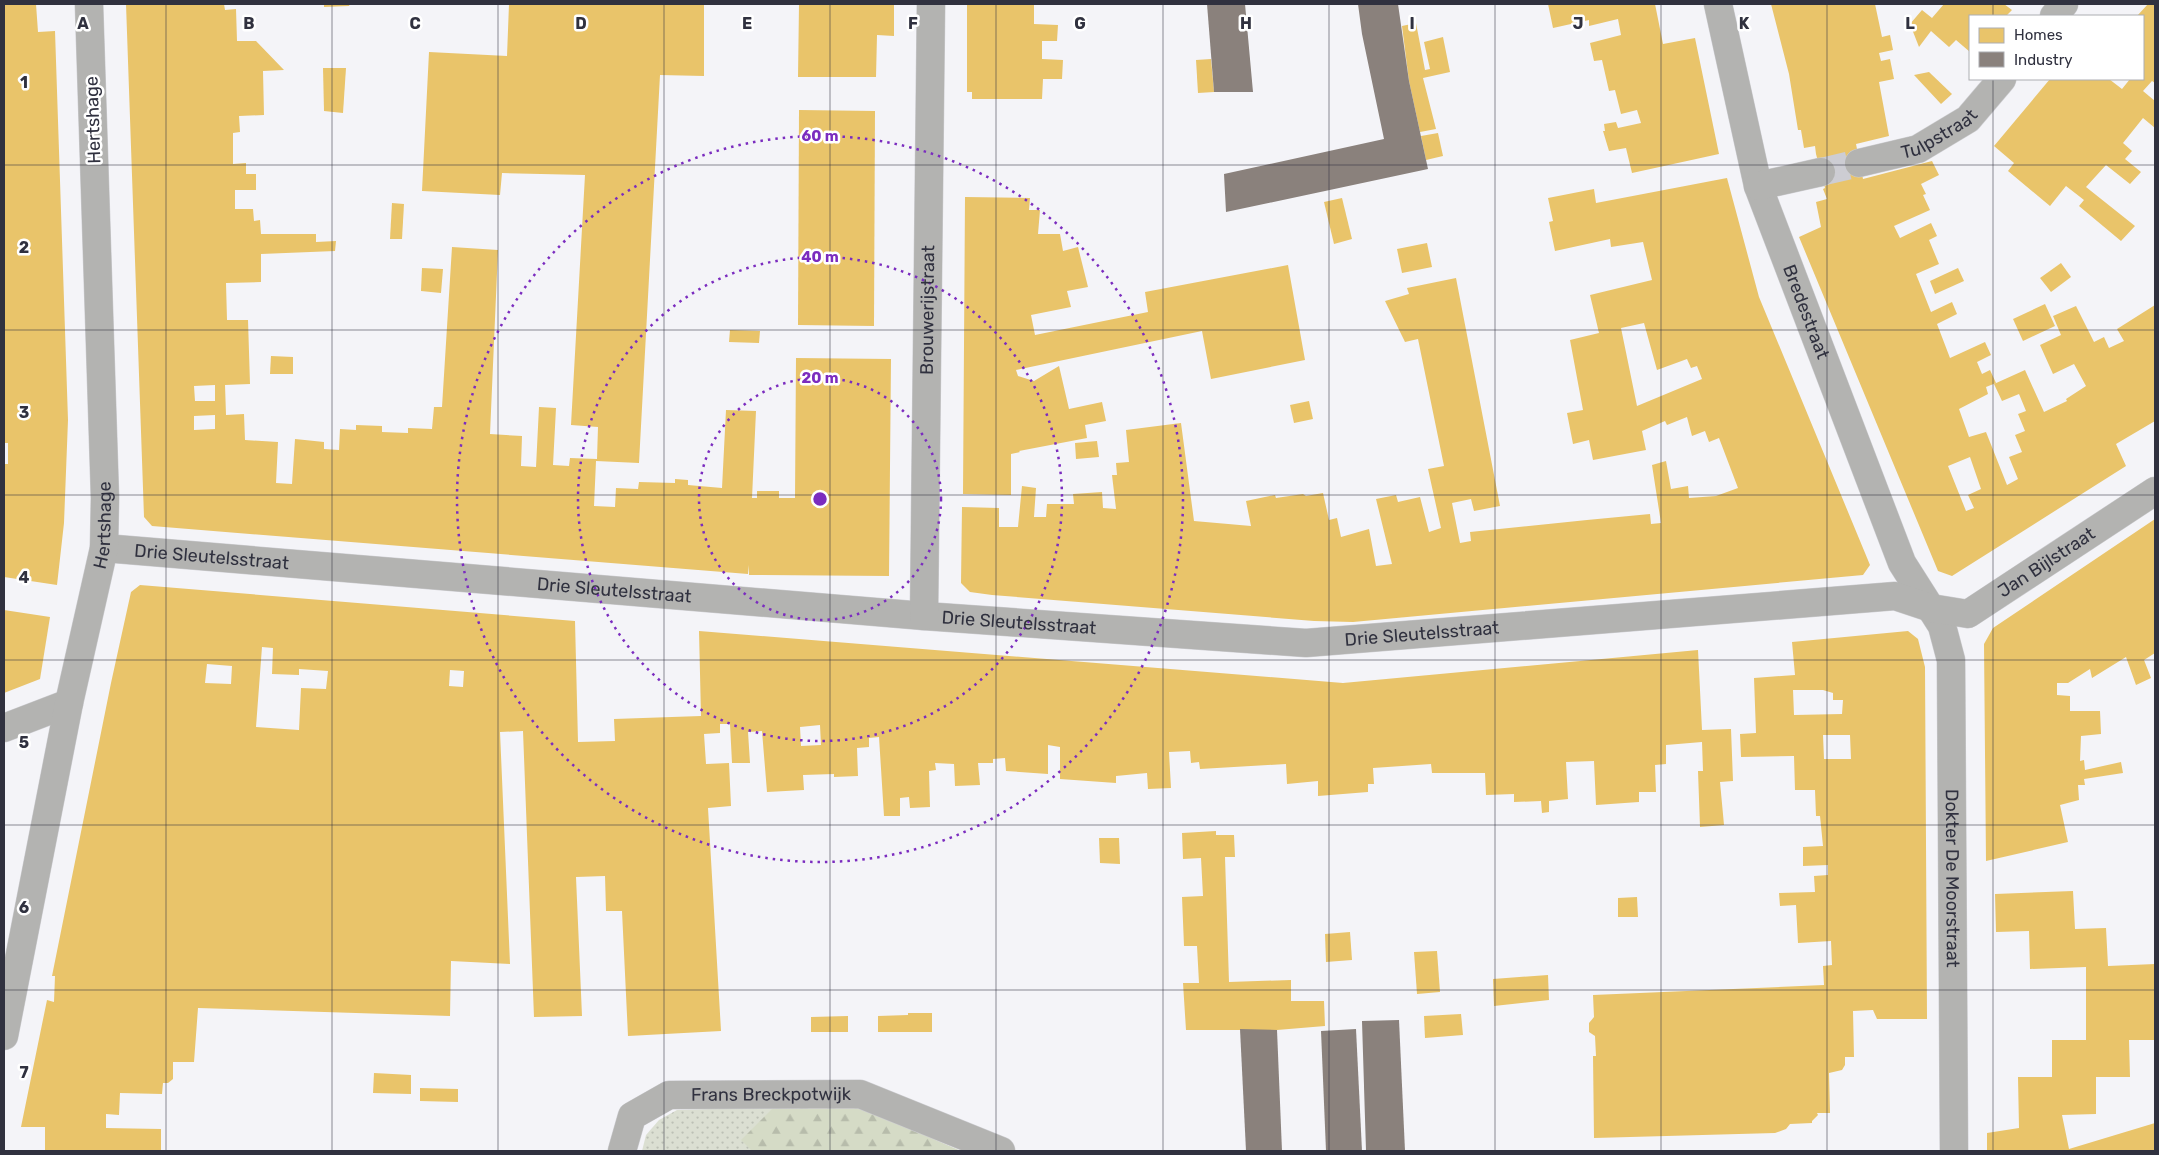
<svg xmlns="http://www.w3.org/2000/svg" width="2159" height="1155" viewBox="0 0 2159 1155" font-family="Rubik,sans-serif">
  <defs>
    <pattern id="green-dots" width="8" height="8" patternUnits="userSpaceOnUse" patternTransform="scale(1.25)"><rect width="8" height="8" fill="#dbdfd2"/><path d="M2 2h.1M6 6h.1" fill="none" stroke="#bcc0b5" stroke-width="1.8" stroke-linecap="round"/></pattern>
    <pattern id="forest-firs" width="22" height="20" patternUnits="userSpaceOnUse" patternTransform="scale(1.25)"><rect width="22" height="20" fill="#d5dbc6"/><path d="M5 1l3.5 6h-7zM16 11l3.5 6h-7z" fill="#b7bcab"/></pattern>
  </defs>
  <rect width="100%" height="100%" fill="#f4f4f8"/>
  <path fill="url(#green-dots)" d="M 775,1107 L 961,1151 L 642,1151 L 646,1135 L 659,1120 L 677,1110 Z"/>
  <path fill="url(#forest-firs)" d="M 774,1107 L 863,1108 L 961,1151 L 752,1151 L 741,1140 Z"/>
  <g fill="#e9c46a" fill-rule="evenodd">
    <path d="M 4,4 L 36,4 L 38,32 L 55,31 L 68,420 L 64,523 L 57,585 L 4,577 L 4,464 L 8,464 L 8,443 L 4,443 Z"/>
    <path d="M 126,4 L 224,4 L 225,10 L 236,9 L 237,41 L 256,41 L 284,70 L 263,71 L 264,115 L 239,116 L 240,132 L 233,133 L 233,164 L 246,163 L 246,174 L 256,174 L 256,190 L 235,190 L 235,209 L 253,209 L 254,221 L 260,220 L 261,234 L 316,234 L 316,242 L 336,241 L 335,251 L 261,254 L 261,282 L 226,283 L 227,320 L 248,320 L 250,384 L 225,385 L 226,415 L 244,414 L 245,440 L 278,442 L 276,483 L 292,484 L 295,439 L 324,442 L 324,449 L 339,450 L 340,429 L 356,430 L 356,425 L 382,426 L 382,432 L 408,433 L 408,428 L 432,429 L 434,407 L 442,407 L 452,247 L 498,250 L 490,434 L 522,436 L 521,466 L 536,467 L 539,407 L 556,408 L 553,465 L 569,466 L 570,458 L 597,459 L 598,427 L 571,425 L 585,175 L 502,173 L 500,195 L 422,191 L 429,52 L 507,56 L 509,4 L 704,4 L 704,76 L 660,75 L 639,463 L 596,461 L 594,506 L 615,507 L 616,488 L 638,489 L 639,482 L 675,483 L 675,479 L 688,480 L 688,485 L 722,488 L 726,410 L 756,411 L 752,498 L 757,498 L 757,491 L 779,491 L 779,498 L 795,498 L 796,358 L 891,359 L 889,576 L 749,575 L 749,565 L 748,574 L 152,526 L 144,517 ZM 215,385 L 215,401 L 195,401 L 194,386 ZM 215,415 L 215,429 L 194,430 L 194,416 Z"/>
    <path d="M 324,4 L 350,4 L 349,6 L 324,7 Z"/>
    <path d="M 799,4 L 894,4 L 894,36 L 877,35 L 876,77 L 798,77 Z"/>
    <path d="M 967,4 L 1034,4 L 1034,24 L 1058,25 L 1057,41 L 1042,41 L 1042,59 L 1063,60 L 1062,79 L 1043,79 L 1042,99 L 972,99 L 972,92 L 967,92 Z"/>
    <path d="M 1548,4 L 1655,4 L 1663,44 L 1695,38 L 1719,154 L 1632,173 L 1626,148 L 1609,151 L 1603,131 L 1605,131 L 1604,124 L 1616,122 L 1618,128 L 1641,123 L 1637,110 L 1621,114 L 1615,90 L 1609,91 L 1602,60 L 1594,61 L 1590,43 L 1621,35 L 1618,19 L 1589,26 L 1589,20 L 1553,28 Z"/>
    <path d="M 1771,4 L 1875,4 L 1882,37 L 1890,35 L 1893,50 L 1879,53 L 1881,61 L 1890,59 L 1894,79 L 1879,82 L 1889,136 L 1856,144 L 1863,179 L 1932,161 L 1939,175 L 1921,184 L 1926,194 L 1923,195 L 1930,210 L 1894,226 L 1900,238 L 1931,223 L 1937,236 L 1929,240 L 1939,264 L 1916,274 L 1931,312 L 1952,302 L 1957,314 L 1937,324 L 1950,358 L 1985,342 L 1991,355 L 1977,362 L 1982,374 L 1990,370 L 1996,383 L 1986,387 L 1988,394 L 1959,409 L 1969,437 L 1986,432 L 2007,485 L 2018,479 L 2009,457 L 2022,452 L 2015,435 L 2025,431 L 2018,414 L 2026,411 L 2019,394 L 2002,401 L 1994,384 L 2025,370 L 2044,412 L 2067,401 L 2066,399 L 2086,386 L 2074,364 L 2053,374 L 2040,345 L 2061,335 L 2053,316 L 2076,306 L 2094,342 L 2104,337 L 2109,348 L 2124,341 L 2117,329 L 2155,305 L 2155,421 L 2116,444 L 2126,466 L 1952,576 L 1938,571 L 1799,237 L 1821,227 L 1816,202 L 1827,199 L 1823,189 L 1825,188 L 1816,154 L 1815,146 L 1804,148 L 1801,130 L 1798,130 L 1789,74 ZM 1970,457 L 1981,489 L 1968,495 L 1974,508 L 1966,511 L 1948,466 Z"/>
    <path d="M 1944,4 L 2004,4 L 2012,10 L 2006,16 L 1970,16 L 1970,52 L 1956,40 L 1949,47 L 1931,31 L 1919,47 L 1910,24 L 1922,10 L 1932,18 Z"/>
    <path d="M 2148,4 L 2155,4 L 2155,83 L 2152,81 L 2143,91 L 2155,101 L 2155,128 L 2143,118 L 2123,143 L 2132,151 L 2125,159 L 2141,172 L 2130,184 L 2106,165 L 2086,187 L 2135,226 L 2121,241 L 2079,206 L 2084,200 L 2066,186 L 2050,206 L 2008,171 L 2014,163 L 1994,146 L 2050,79 L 2109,79 L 2122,89 L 2130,79 L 2143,79 L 2143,16 L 2137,16 Z"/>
    <path d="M 1416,23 L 1425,70 L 1430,69 L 1424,42 L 1443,37 L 1450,72 L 1423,78 L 1436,129 L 1420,132 L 1409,81 L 1402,26 Z"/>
    <path d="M 1211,59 L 1214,92 L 1198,93 L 1196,60 Z"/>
    <path d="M 323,68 L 346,68 L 343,113 L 324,111 Z"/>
    <path d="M 1929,72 L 1952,94 L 1941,104 L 1914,75 Z"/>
    <path d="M 799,110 L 875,111 L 874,326 L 798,325 Z"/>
    <path d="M 1438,133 L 1443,156 L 1426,160 L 1421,136 Z"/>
    <path d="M 1727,178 L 1759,297 L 1870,565 L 1863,575 L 1353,622 L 1314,621 L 992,595 L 970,592 L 961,583 L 962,507 L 999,508 L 999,527 L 1018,527 L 1022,486 L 1036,488 L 1034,517 L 1046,517 L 1047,504 L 1074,504 L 1073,494 L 1102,492 L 1103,508 L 1116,509 L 1112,475 L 1117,475 L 1116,463 L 1129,462 L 1126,430 L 1181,423 L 1194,521 L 1251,526 L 1246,501 L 1275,495 L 1276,498 L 1303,494 L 1306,496 L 1323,493 L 1329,520 L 1337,518 L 1341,537 L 1369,529 L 1376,566 L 1392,564 L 1376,499 L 1396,495 L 1398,502 L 1420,497 L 1429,532 L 1441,528 L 1428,469 L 1444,466 L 1418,339 L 1405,342 L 1385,301 L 1409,294 L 1407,288 L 1456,278 L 1500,506 L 1474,511 L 1471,499 L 1452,503 L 1460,543 L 1471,541 L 1470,532 L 1587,520 L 1650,514 L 1651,524 L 1661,523 L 1652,465 L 1666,461 L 1671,489 L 1688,486 L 1689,498 L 1716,496 L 1738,488 L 1719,438 L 1709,442 L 1705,431 L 1692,436 L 1687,417 L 1667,425 L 1665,421 L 1642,431 L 1646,450 L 1593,460 L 1589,440 L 1573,444 L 1567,413 L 1583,410 L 1570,340 L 1599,333 L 1590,295 L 1652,280 L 1643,242 L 1611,247 L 1610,239 L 1555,251 L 1549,222 L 1553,221 L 1548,198 L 1594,189 L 1596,203 ZM 1644,323 L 1657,370 L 1687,359 L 1691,368 L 1697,366 L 1702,379 L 1637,406 L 1621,328 Z"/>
    <path d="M 965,197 L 1030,198 L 1029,210 L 1040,210 L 1038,234 L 1060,234 L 1063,251 L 1078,247 L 1088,287 L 1067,291 L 1071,307 L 1031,315 L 1035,335 L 1148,312 L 1145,292 L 1288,265 L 1305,360 L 1211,379 L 1202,331 L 1016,370 L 1018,376 L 1034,381 L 1059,366 L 1069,409 L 1102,402 L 1106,421 L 1085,425 L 1087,438 L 1019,451 L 1020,452 L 1011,454 L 1011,495 L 963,494 Z"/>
    <path d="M 1342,198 L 1352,239 L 1334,244 L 1324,202 Z"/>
    <path d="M 392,203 L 404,204 L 402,239 L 390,239 Z"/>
    <path d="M 1427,243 L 1432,267 L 1402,273 L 1397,249 Z"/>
    <path d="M 2061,263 L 2071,277 L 2051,292 L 2040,278 Z"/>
    <path d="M 422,268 L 443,269 L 441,293 L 421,291 Z"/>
    <path d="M 1958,268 L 1964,281 L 1935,294 L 1930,281 Z"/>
    <path d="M 2045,304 L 2055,326 L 2023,341 L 2013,319 Z"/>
    <path d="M 730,330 L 760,331 L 759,343 L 729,342 Z"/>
    <path d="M 271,356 L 293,357 L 293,374 L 270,374 Z"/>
    <path d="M 1309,401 L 1313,419 L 1294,423 L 1290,405 Z"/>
    <path d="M 1097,441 L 1099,457 L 1076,459 L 1075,443 Z"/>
    <path d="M 2155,519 L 2155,653 L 2144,660 L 2151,678 L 2136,685 L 2126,657 L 2092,678 L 2090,669 L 2068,683 L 2057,683 L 2057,695 L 2070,696 L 2070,711 L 2100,711 L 2101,734 L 2081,736 L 2080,761 L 2084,760 L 2085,770 L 2121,762 L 2123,773 L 2084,779 L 2085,785 L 2078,785 L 2079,800 L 2060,805 L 2068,842 L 1986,861 L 1984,644 L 1993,628 Z"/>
    <path d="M 140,585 L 575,621 L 578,742 L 615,741 L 614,719 L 701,716 L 699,631 L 1343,683 L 1698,650 L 1702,730 L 1731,729 L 1733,781 L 1720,782 L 1724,825 L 1700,827 L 1698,771 L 1703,771 L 1702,742 L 1666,745 L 1666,764 L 1655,765 L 1656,792 L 1639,792 L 1639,802 L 1596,805 L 1594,761 L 1566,762 L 1568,799 L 1549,801 L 1549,812 L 1542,813 L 1541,801 L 1514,802 L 1514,794 L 1486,795 L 1485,773 L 1432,773 L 1431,764 L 1373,768 L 1374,784 L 1368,784 L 1368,792 L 1318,796 L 1318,781 L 1287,784 L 1286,764 L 1200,769 L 1199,762 L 1191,763 L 1190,751 L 1169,752 L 1171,788 L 1148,789 L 1147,773 L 1116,776 L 1116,783 L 1060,779 L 1060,747 L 1048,745 L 1048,774 L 1006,771 L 1005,758 L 993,759 L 993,763 L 978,763 L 980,785 L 955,786 L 954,764 L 935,763 L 936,770 L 929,771 L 930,807 L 910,808 L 909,797 L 900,798 L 900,816 L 884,816 L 879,737 L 869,738 L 869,747 L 857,748 L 858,776 L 834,777 L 834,774 L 803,775 L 804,790 L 767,792 L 762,731 L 748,732 L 750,763 L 732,763 L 730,724 L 720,724 L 720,733 L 704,734 L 706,764 L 729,763 L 731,806 L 708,808 L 721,1031 L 628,1036 L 622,911 L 606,911 L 605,876 L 576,877 L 582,1016 L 534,1017 L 523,731 L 500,732 L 510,964 L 451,961 L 450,1016 L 198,1008 L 194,1062 L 173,1062 L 173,1079 L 168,1083 L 163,1083 L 162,1094 L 120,1093 L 119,1115 L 106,1114 L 106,1128 L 161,1129 L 161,1151 L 45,1151 L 45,1127 L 21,1127 L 47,1000 L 54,1002 L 55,976 L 52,976 L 111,683 L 131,592 ZM 262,647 L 273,648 L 272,674 L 299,675 L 299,669 L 328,671 L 326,689 L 301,688 L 299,730 L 256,727 ZM 207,664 L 232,666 L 231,684 L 205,683 ZM 450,670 L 464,671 L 463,687 L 449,686 ZM 820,725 L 821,745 L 801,746 L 800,727 Z"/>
    <path d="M 4,610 L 50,617 L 40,679 L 4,693 Z"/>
    <path d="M 1908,631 L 1918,639 L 1925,667 L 1927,1019 L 1877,1019 L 1873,1010 L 1853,1011 L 1854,1057 L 1845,1057 L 1845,1065 L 1842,1070 L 1829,1073 L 1830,1113 L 1817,1113 L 1818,1115 L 1812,1121 L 1812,1123 L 1790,1124 L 1786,1129 L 1775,1133 L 1594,1138 L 1593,1056 L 1596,1056 L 1595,1036 L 1589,1032 L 1589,1023 L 1594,1017 L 1593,995 L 1824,985 L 1823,966 L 1832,965 L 1831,941 L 1798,943 L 1796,905 L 1780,906 L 1779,893 L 1815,892 L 1814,876 L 1828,875 L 1828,865 L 1803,866 L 1803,847 L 1823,846 L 1820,816 L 1816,816 L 1815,790 L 1795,790 L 1794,756 L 1741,757 L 1740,734 L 1756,733 L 1754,678 L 1795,675 L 1792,642 ZM 1793,690 L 1823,690 L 1833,693 L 1833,700 L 1843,700 L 1842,714 L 1794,715 ZM 1823,735 L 1850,735 L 1851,759 L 1824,759 Z"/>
    <path d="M 1216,831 L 1216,835 L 1234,835 L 1235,857 L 1225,857 L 1229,982 L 1291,980 L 1291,1001 L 1324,1001 L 1325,1026 L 1277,1030 L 1186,1030 L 1183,983 L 1199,983 L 1197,946 L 1184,946 L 1182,897 L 1203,896 L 1201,858 L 1183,859 L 1182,833 Z"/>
    <path d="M 1099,838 L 1119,838 L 1120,864 L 1100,863 Z"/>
    <path d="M 2073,891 L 2075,929 L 2106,928 L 2108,966 L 2155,964 L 2155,1040 L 2129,1040 L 2130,1077 L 2096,1077 L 2096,1114 L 2062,1115 L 2069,1149 L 2155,1123 L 2155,1151 L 1987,1151 L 1987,1133 L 2019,1128 L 2018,1077 L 2052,1077 L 2052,1040 L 2086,1040 L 2086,967 L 2030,969 L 2029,931 L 1996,932 L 1995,894 Z"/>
    <path d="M 1637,897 L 1638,917 L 1618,917 L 1618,898 Z"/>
    <path d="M 1350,932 L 1352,960 L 1326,962 L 1325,934 Z"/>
    <path d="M 1437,951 L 1440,992 L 1417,994 L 1414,952 Z"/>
    <path d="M 1548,975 L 1549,1000 L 1494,1006 L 1493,979 Z"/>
    <path d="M 908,1013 L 932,1013 L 932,1032 L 878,1032 L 878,1016 L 908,1015 Z"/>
    <path d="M 1461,1014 L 1463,1035 L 1425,1038 L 1424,1016 Z"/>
    <path d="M 848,1016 L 848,1032 L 811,1032 L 811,1017 Z"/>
    <path d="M 374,1073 L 411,1075 L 411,1094 L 373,1093 Z"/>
    <path d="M 420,1088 L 458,1089 L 458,1102 L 420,1101 Z"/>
  </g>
  <g fill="#8a817c">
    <path d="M 1207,4 L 1245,4 L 1253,92 L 1214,92 Z"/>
    <path d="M 1358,4 L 1398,4 L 1409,81 L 1428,169 L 1226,212 L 1224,174 L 1384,139 L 1362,34 Z"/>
    <path d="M 1399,1020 L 1405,1151 L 1366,1151 L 1362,1021 Z"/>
    <path d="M 1240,1029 L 1277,1030 L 1282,1151 L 1246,1151 Z"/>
    <path d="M 1356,1029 L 1362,1151 L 1326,1151 L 1321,1031 Z"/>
  </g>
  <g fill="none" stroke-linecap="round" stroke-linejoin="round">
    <path stroke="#cdcdd3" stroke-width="28" stroke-dasharray="28 14" stroke-linecap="butt" d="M 1821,172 L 1859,163"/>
    <defs>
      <g id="street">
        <path id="s1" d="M 1718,4 L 1758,186 L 1902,563 L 1942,626 L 1951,660 L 1954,1151"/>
        <path d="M 2054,16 L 2064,4"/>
        <path id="s2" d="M 1859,163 L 1918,149 L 1968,119 L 2002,79"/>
        <path d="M 1758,186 L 1821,172"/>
        <path id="s3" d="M 104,548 L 924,616 L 1306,643 L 1895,596 L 1931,608 L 1968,614 L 2155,491"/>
        <path id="s4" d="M 924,616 L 931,4"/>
        <path d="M 4,728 L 69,703"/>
        <path id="s5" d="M 4,1036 L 69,703 L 104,548 L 105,498 L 89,4"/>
        <path id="s6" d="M 622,1151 L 632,1116 L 669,1095 L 860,1094 L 1001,1151"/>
      </g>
    </defs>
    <use href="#street" stroke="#ceced2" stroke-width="29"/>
    <use href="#street" stroke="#b3b3b1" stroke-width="28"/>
  </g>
  <path fill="none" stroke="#30313f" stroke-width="1" stroke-opacity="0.55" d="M 166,4 L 166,1151M 332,4 L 332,1151M 498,4 L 498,1151M 664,4 L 664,1151M 830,4 L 830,1151M 996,4 L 996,1151M 1163,4 L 1163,1151M 1329,4 L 1329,1151M 1495,4 L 1495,1151M 1661,4 L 1661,1151M 1827,4 L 1827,1151M 1993,4 L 1993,16M 1993,79 L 1993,1151M 4,165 L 2155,165M 4,330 L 2155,330M 4,495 L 2155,495M 4,660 L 2155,660M 4,825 L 2155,825M 4,990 L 2155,990"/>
  <g fill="none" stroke="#7b2cbf" stroke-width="2.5" stroke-dasharray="2.5 5">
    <circle cx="820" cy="499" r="121"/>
    <circle cx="820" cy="499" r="242"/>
    <circle cx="820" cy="499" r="363"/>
  </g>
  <g text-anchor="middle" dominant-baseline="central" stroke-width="5" stroke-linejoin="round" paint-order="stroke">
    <g font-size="18" fill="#30313f" stroke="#fff">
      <text transform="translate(93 120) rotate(-92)">Hertshage</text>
      <text stroke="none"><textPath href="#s2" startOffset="86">Tulpstraat</textPath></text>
      <text stroke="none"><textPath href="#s4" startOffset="306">Brouwerijstraat</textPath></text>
      <text stroke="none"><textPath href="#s1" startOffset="321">Bredestraat</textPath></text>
      <text stroke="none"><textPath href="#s5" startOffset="521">Hertshage</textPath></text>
      <text stroke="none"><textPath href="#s3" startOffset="108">Drie Sleutelsstraat</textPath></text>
      <text stroke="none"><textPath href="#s3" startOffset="1966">Jan Bijlstraat</textPath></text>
      <text stroke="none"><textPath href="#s3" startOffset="512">Drie Sleutelsstraat</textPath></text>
      <text stroke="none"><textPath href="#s3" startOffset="918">Drie Sleutelsstraat</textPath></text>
      <text stroke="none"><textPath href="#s3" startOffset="1322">Drie Sleutelsstraat</textPath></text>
      <text stroke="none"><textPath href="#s1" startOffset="918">Dokter De Moorstraat</textPath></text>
      <text stroke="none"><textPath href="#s6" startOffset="181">Frans Breckpotwijk</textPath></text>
    </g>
  </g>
  <g font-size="16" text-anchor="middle" font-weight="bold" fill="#30313f" stroke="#fff" stroke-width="5" stroke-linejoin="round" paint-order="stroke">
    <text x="83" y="29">A</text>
    <text x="249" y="29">B</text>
    <text x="415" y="29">C</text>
    <text x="581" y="29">D</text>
    <text x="747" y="29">E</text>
    <text x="913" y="29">F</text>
    <text x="1080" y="29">G</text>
    <text x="1246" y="29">H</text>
    <text x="1412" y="29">I</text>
    <text x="1578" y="29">J</text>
    <text x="1744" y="29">K</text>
    <text x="1910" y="29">L</text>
    <text x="24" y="88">1</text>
    <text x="24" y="253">2</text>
    <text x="24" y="418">3</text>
    <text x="24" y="583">4</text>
    <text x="24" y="748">5</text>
    <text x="24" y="913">6</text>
    <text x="24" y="1078">7</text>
  </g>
  <circle cx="820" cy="499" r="8" fill="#7b2cbf" stroke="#fff" stroke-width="2.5"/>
  <g font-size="15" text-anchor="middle" font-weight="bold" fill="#7b2cbf" stroke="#fff" stroke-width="5" stroke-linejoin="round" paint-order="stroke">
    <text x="820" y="141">60 m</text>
    <text x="820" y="262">40 m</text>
    <text x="820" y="383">20 m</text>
  </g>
  <rect width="2159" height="1155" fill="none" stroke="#30313f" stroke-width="10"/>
  <rect x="1969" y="15" width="175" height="65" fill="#ffffff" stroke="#acadb2"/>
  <rect x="1979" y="28" width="25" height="15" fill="#e9c46a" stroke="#acadb2"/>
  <text x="2014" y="40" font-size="15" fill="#30313f">Homes</text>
  <rect x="1979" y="52" width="25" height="15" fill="#8a817c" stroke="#acadb2"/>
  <text x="2014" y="65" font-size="15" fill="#30313f">Industry</text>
</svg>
